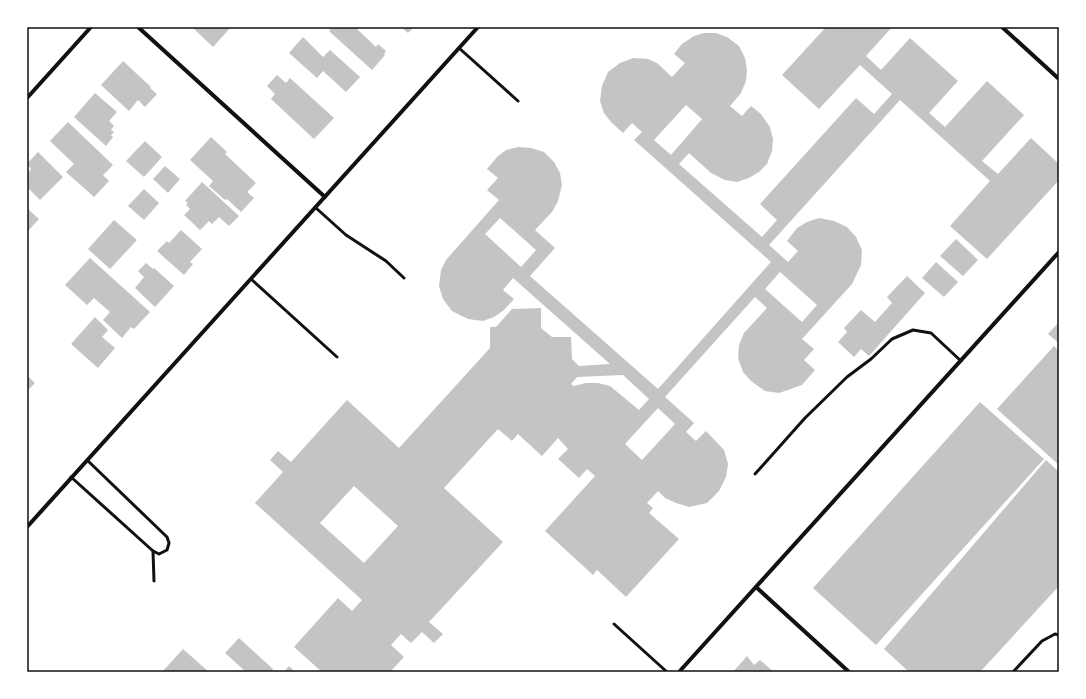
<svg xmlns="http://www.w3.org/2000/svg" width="1086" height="699" viewBox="0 0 1086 699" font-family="'Public Sans',sans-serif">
  <rect width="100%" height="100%" fill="#fff"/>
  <g fill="#c4c4c4" fill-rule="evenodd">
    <path d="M 192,27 L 231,27 L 213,47 Z"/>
    <path d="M 332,27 L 357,27 L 358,28 L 357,29 L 376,47 L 378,44 L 386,51 L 384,54 L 385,55 L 372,70 L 329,31 Z"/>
    <path d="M 401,27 L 414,27 L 408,33 Z"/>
    <path d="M 826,27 L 892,27 L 866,56 L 881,70 L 910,38 L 958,81 L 929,113 L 945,127 L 987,81 L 1024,115 L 982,161 L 998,174 L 1031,138 L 1059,164 L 1059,180 L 987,259 L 950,226 L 990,181 L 900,100 L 769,245 L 788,262 L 798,251 L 787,241 L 797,228 L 807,222 L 819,218 L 834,221 L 847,227 L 856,237 L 862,250 L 861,265 L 852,284 L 802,339 L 814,349 L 804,360 L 815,370 L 802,385 L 779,393 L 765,391 L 751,381 L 743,372 L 738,358 L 739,345 L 744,333 L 767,308 L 755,297 L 665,397 L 694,423 L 686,432 L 696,441 L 706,431 L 724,450 L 728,464 L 726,477 L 719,491 L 707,503 L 689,507 L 676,503 L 665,498 L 658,491 L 647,503 L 653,508 L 649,513 L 679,539 L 626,597 L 597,570 L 593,575 L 545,531 L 595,476 L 587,469 L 579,478 L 558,459 L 568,449 L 558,438 L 542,456 L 518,434 L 512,441 L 498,429 L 444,488 L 503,542 L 429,622 L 443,634 L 434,643 L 422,632 L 411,643 L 401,634 L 391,645 L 404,657 L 390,672 L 322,672 L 294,647 L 338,598 L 352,611 L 362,600 L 255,503 L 283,472 L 270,460 L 278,451 L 291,462 L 347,400 L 399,448 L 490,348 L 490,327 L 496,327 L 512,309 L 541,308 L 541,328 L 552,337 L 571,337 L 572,359 L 579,366 L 610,364 L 513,278 L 503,290 L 514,299 L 504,310 L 494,317 L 483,321 L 468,319 L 452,311 L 443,299 L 439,286 L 441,270 L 446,260 L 499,200 L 487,190 L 498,178 L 487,169 L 497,157 L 506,150 L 518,147 L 531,148 L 544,152 L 554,162 L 560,173 L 562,185 L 558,201 L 552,212 L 535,230 L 555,248 L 530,276 L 658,389 L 771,262 L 634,140 L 642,132 L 632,123 L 623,133 L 611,122 L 604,113 L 600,101 L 602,86 L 608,72 L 620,63 L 633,58 L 648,59 L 657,63 L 672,77 L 685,63 L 674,54 L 682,44 L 694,36 L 704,33 L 716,33 L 727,37 L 739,46 L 745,58 L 747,70 L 746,81 L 741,93 L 730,106 L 742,116 L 751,106 L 761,114 L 770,127 L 773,139 L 772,151 L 767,164 L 759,172 L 749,178 L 737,182 L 725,180 L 711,173 L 689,153 L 679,164 L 762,237 L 777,220 L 760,204 L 856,98 L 874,114 L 892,94 L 860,65 L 819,109 L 782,75 ZM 686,105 L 702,119 L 671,155 L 654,140 ZM 500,218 L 536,250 L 521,267 L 485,234 ZM 780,272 L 817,305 L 802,322 L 765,289 ZM 623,375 L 649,399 L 639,410 L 610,386 L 598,383 L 586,383 L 574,386 L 571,384 L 577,377 ZM 658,408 L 675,424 L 642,460 L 625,444 ZM 354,486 L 398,526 L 364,563 L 320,523 Z"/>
    <path d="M 303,37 L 323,57 L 330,50 L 360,77 L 346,92 L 323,71 L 317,78 L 289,53 Z"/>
    <path d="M 123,61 L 151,87 L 150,88 L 157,94 L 145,107 L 138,100 L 129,111 L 101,85 Z"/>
    <path d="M 277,75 L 286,83 L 290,78 L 334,118 L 314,139 L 271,99 L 275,94 L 267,86 Z"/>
    <path d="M 95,93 L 117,112 L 109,121 L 114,126 L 111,130 L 114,132 L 111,135 L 113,137 L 106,146 L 74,117 Z"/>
    <path d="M 68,122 L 113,165 L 103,175 L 109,181 L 94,197 L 66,172 L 74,164 L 50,141 Z"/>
    <path d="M 211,137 L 227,152 L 225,154 L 256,183 L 247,192 L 254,198 L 241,212 L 227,199 L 225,200 L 209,186 L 213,181 L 190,160 Z"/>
    <path d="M 145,141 L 162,157 L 144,177 L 126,161 Z"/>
    <path d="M 38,152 L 63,177 L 40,200 L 27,187 L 27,174 L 31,169 L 27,164 Z"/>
    <path d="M 165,166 L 180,179 L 168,193 L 153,179 Z"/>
    <path d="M 202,182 L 239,216 L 229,226 L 219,217 L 212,224 L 209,221 L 200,230 L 184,215 L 190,209 L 186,205 L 188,203 L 185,201 Z"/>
    <path d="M 144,189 L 159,203 L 144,220 L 128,206 Z"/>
    <path d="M 27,208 L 39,219 L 27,232 Z"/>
    <path d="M 114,220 L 137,240 L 110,269 L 88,249 Z"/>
    <path d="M 181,230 L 202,249 L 190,262 L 193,264 L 184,275 L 157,251 L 167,241 L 169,243 Z"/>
    <path d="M 956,239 L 978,260 L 963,276 L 940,256 Z"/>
    <path d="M 90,258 L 150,312 L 134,329 L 131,327 L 122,338 L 103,320 L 110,312 L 94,298 L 87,305 L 65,285 Z"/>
    <path d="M 936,262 L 958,282 L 944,297 L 922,278 Z"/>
    <path d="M 146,263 L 153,269 L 154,268 L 174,286 L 155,307 L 135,288 L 144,277 L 138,271 Z"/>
    <path d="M 907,276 L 925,293 L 869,356 L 861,349 L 854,357 L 838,342 L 847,332 L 844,328 L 861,310 L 875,322 L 892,303 L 887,297 Z"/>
    <path d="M 95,317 L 108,330 L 102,337 L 115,348 L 98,368 L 71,344 Z"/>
    <path d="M 1059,322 L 1059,343 L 1048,334 Z"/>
    <path d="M 1054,346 L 1059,351 L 1059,465 L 997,409 Z"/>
    <path d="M 27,375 L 35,383 L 27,391 Z"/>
    <path d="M 980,402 L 1044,459 L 876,645 L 813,588 Z"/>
    <path d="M 1046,460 L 1059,472 L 1059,586 L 980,672 L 909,672 L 884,649 Z"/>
    <path d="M 239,638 L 273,669 L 271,672 L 246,672 L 225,653 Z"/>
    <path d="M 183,649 L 209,672 L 162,672 Z"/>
    <path d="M 747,656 L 754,665 L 760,660 L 774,672 L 733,672 Z"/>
    <path d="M 289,666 L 295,672 L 284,672 Z"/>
  </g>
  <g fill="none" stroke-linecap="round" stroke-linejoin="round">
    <g stroke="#111" stroke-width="3">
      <path d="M 459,48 L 518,101"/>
      <path d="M 316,208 L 346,235 L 386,261 L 404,278"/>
      <path d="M 251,279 L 337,357"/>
      <path d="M 755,474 L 805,418 L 847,377 L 871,359 L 892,339 L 913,330 L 931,333 L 961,361"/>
      <path d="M 71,477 L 153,551 L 159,554 L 167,550 L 169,543 L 167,537 L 87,460"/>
      <path d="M 153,551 L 154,581"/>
      <path d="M 614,624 L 667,672"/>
      <path d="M 1013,672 L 1042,641 L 1055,634 L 1059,635"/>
    </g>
    <g stroke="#111" stroke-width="4">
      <path d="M 138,27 L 325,197"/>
      <path d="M 1002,27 L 1059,79"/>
      <path d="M 27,98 L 91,27"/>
      <path d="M 27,527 L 478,27"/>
      <path d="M 756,587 L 849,672"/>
      <path d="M 679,672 L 1059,252"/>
    </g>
  </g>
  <rect width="1086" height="699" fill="none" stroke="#ffffff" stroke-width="56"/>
  <rect x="28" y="28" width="1030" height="643" fill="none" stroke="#111" stroke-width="1.5"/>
</svg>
